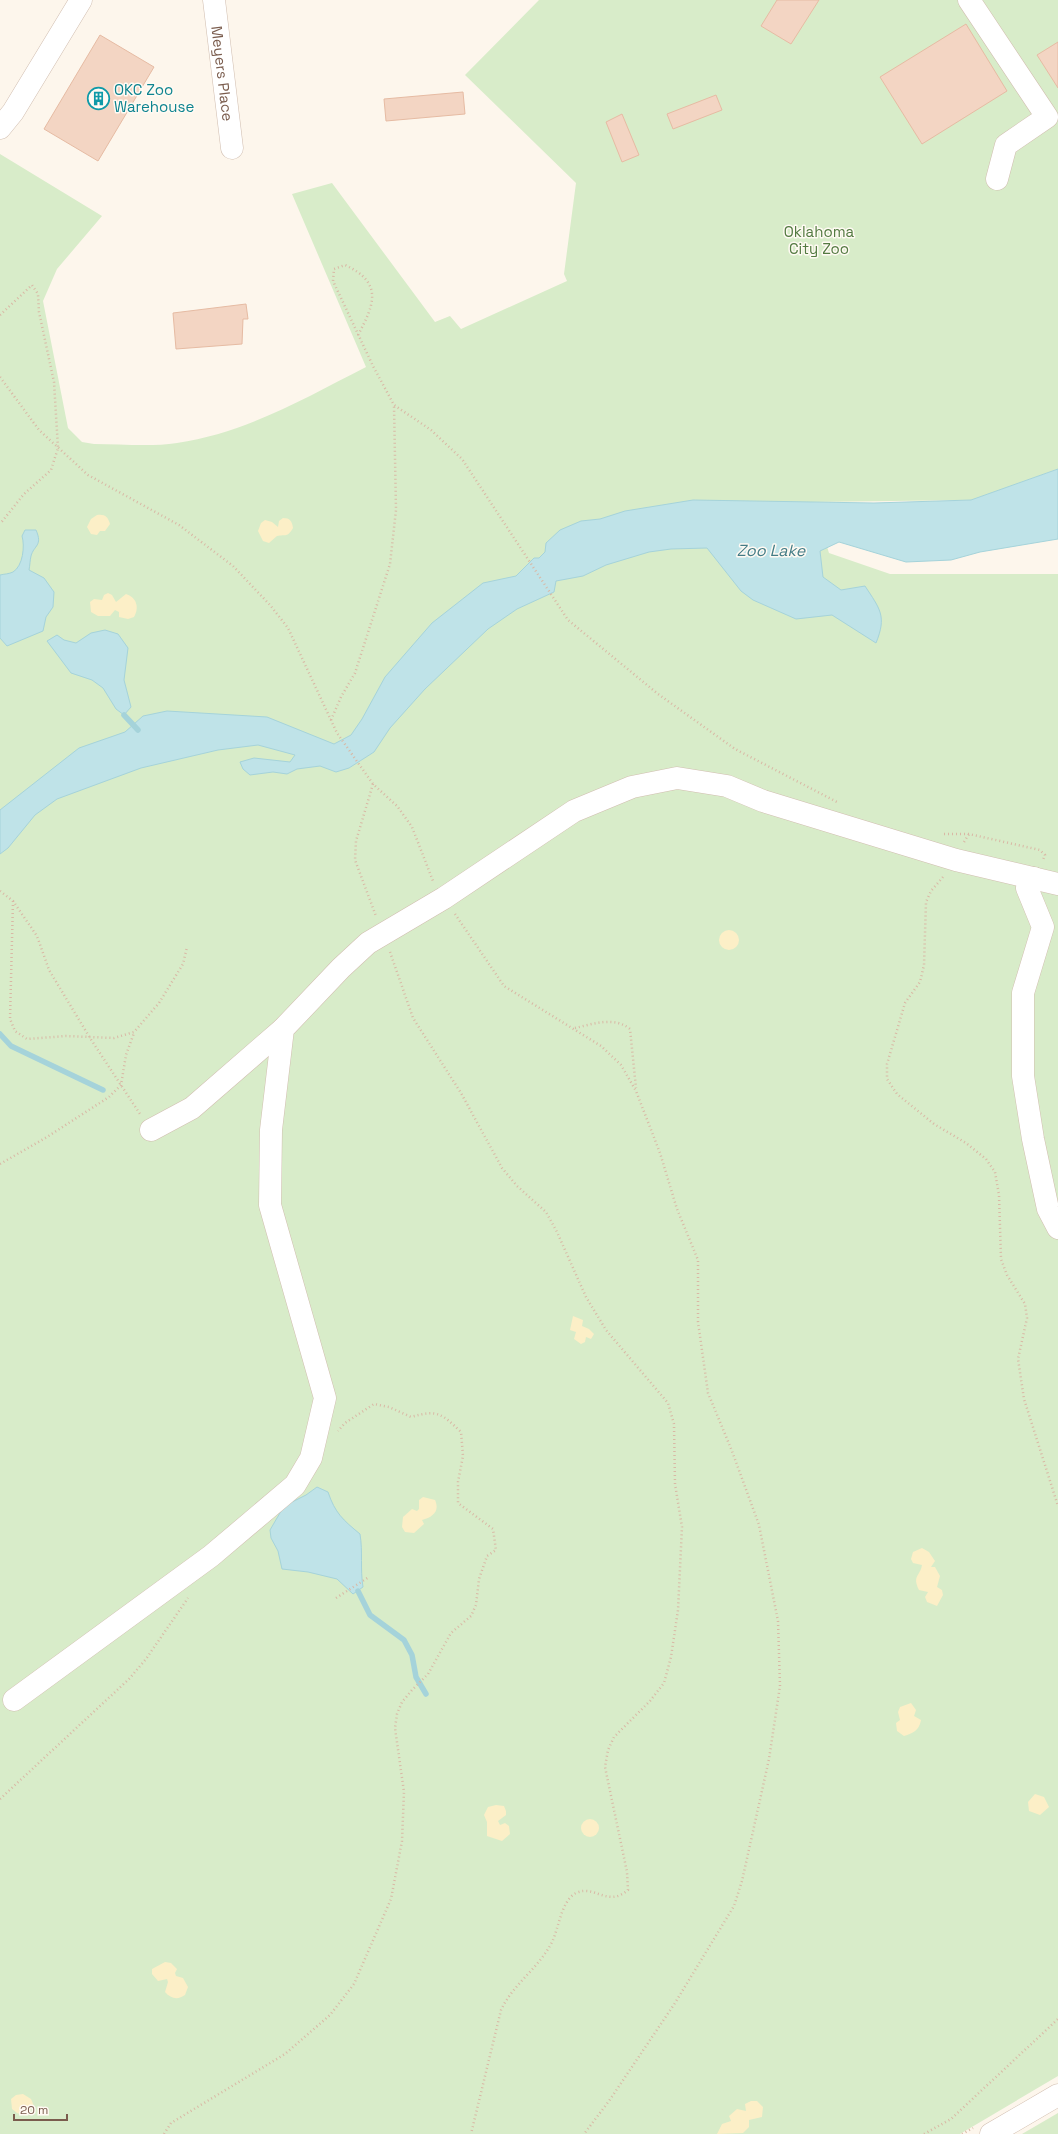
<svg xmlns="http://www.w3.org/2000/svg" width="1058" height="2134" viewBox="0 0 1058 2134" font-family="'Space Grotesk',sans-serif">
  <rect width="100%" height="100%" fill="#fdf6ec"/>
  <g fill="#d8ecc9">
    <path d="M 539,0 L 1058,0 L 1058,469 L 972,500 L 813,502 L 829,553 L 890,574 L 1058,574 L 1058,2076 L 960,2134 L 0,2134 L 0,154 L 102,216 L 57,269 L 43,301 L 68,428 L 82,442 L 94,444 C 121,444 151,447 177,443 C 246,433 305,398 366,367 L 292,194 L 332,183 L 435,322 L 450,316 L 461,329 L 567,281 L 564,274 L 576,183 L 465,75 Z"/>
    <path d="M 1058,2113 L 1058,2134 L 1022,2134 Z"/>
  </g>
  <g fill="#fcefc7">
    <path d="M 97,515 C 105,514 108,517 110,524 L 105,531 L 100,531 L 97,535 L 91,534 L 87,527 L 91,519 Z"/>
    <path d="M 283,518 C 290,518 292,521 293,528 C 287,538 286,534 277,536 L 269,543 L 263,541 L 258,531 L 261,523 L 265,520 L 272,522 L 278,527 L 279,521 Z"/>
    <path d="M 108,593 L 112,595 L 116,602 L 126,594 C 136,597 140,607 134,617 L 128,619 L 119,617 L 119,612 L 115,610 L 110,616 L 98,616 L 91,612 L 90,602 L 94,599 L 102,600 L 104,595 Z"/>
    <circle cx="729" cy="940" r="10"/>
    <path d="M 573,1316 L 583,1320 L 582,1326 L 589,1329 L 594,1334 L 591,1339 L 586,1337 L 585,1342 L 581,1344 L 574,1339 L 576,1332 L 570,1330 Z"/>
    <path d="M 423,1497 L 435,1500 C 440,1511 433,1517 422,1520 L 424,1524 L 414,1533 L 405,1532 L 402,1527 L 403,1517 L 412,1509 L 417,1511 L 419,1509 L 419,1500 Z"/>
    <path d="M 922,1548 L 929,1552 L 935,1561 L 931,1567 L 935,1567 L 940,1576 L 937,1587 L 942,1590 L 943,1595 L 937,1606 L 927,1602 L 925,1597 L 928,1592 L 919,1590 C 912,1575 920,1577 922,1565 L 913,1563 L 911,1559 L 913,1552 Z"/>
    <path d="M 911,1703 L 916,1710 L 914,1716 L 921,1720 C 919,1731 913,1733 904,1736 L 897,1731 L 896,1723 L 900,1720 L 898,1712 L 900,1707 Z"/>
    <path d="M 1035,1794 L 1044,1797 L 1049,1807 L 1040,1815 L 1029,1811 L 1028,1802 Z"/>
    <path d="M 496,1805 L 504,1806 L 506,1811 L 506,1815 L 498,1821 L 500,1825 L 505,1823 L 509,1826 L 510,1834 L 502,1841 L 487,1836 L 487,1822 L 484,1815 L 488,1807 Z"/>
    <circle cx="590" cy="1828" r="9"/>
    <path d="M 165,1962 L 171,1963 L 177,1969 L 175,1973 L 176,1976 L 183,1978 L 188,1987 L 185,1995 C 178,2000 171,1999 165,1992 L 168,1982 L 167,1979 L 158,1981 L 152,1974 L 152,1969 Z"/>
    <path d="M 23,2094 L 31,2099 L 34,2106 L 23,2115 L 17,2113 L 12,2109 L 11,2099 L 16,2095 Z"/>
    <path d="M 751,2101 L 757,2101 L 763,2107 L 762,2117 L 749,2120 L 749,2127 L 743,2133 L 717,2134 L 722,2124 L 731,2121 L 729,2116 L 737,2109 L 746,2111 L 745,2104 Z"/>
  </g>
  <g fill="#bfe3e8" stroke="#a5d3da">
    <path d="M 1058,469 L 1058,539 L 980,552 L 951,560 L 906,562 L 839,542 L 820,551 L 823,577 L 841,590 L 865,586 C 880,609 887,616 876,643 L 832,615 L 796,619 L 753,600 L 741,591 L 707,548 L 671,549 L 649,552 L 606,565 L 583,576 L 556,581 L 554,592 L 517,609 L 488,629 L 425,689 L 390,728 L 374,752 L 349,768 L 336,772 L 320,766 L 297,769 L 287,774 L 273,772 L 250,775 L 243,769 L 240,762 L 254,758 L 290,762 L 295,755 L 258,745 L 218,750 L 141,768 L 57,799 L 35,815 L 8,848 L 0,854 L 0,810 L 79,748 L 125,732 L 143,716 L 167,711 L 267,717 L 334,744 L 351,735 L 362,719 L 385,677 L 432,623 L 483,583 L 516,576 L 534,558 L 539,558 L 545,552 L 546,543 L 560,530 L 581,521 L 600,519 L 625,511 L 693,500 L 874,503 L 971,500 Z"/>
    <path d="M 25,530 L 36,530 C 43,546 34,545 31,556 C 30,560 30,565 29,570 L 44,578 L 54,592 L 53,607 L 46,617 L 43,631 L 7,646 L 0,638 L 0,575 C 4,574 9,574 13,572 C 23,566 25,546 22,536 Z"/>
    <path d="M 105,630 L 118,634 L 128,648 L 124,680 L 131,707 L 124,715 L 116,709 L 103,688 L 92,680 L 71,673 L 47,641 L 57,635 L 64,640 L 76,643 L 91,633 Z"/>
    <path d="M 317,1487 L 328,1492 C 335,1513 343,1520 360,1534 C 363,1552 360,1569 363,1587 L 353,1594 L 337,1579 L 308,1572 L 282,1569 L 278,1551 L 271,1538 L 270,1530 L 284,1506 L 306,1495 Z"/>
  </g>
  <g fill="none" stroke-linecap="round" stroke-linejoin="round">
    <g stroke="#a5d3da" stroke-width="5.5">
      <path d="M 124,715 L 138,730"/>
      <path d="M 0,1034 L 11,1046 L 103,1090"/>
      <path d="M 358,1591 L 370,1615 L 404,1640 L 412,1655 L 416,1677 L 426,1694"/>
    </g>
  </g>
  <g fill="#f3d5c3" stroke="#e6bba3">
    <path d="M 777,0 L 819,0 L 791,44 L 761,26 Z"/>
    <path d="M 966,24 L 1007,91 L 922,144 L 880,77 Z"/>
    <path d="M 100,35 L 154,67 L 98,161 L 44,129 Z"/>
    <path d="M 1058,42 L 1058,88 L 1037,55 Z"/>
    <path d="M 463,92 L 465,114 L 386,121 L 384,99 Z"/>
    <path d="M 716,95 L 722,110 L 673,129 L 667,114 Z"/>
    <path d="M 622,114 L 639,155 L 622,162 L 606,122 Z"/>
    <path d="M 246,304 L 248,319 L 243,319 L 242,344 L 176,349 L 173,313 Z"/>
  </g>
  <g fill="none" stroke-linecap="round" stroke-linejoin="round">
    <defs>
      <g id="minor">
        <path id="s1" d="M 214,0 L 232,148"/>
        <path d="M 969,0 L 1047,117 L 1006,145 L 997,179"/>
        <path d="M 0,128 L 13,112 L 81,0"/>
        <path d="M 1034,878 L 1027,888 L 1043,927 L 1023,993 L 1023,1076 L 1033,1139 L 1048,1209 L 1058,1228"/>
        <path d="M 151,1130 L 192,1108 L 283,1029"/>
        <path d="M 14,1700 L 211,1556 L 295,1485 L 311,1458 L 325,1398 L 270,1205 L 271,1130 L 283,1029 L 341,968 L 368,943 L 444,898 L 574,811 L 632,787 L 677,778 L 727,786 L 763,801 L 956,860 L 1058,884"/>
        <path d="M 991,2134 L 1058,2095"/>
      </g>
    </defs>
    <use href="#minor" stroke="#d1beb0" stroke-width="23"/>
    <g stroke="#d9b8a5" stroke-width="2.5" stroke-dasharray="1 3" stroke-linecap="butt">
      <path d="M 0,315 L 32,285 L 38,294 L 39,312 L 54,382 L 58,448 L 51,470 L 24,494 L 0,524"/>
      <path d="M 358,335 C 374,305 384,283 345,265 L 334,269 L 333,281 L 373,366 L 394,405 L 431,430 L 462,459 L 568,620 L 658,694 L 735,749 L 837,802"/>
      <path d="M 0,377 L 39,430 L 88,475 L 179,525 L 233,566 L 270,605 L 288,628 L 337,733 L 373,784 L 397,806 L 412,827 L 433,881"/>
      <path d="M 331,720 L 341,697 L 355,673 L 390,564 L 396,510 L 394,405"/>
      <path d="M 373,784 L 356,841 L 355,860 L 376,916"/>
      <path d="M 944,834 L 969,834 L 1040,850 L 1045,855 L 1043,860"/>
      <path d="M 964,842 L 969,834"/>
      <path d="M 943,877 L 931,891 L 926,902 L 924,965 L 920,982 L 905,1003 L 887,1064 L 887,1079 L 897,1094 L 934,1124 L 966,1143 L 986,1159 L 995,1172 L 999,1195 L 1001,1259 L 1007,1275 L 1025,1304 L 1027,1318 L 1018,1359 L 1024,1399 L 1058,1506"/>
      <path d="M 0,891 L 13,901 L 37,936 L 49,970 L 90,1038 L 140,1114"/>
      <path d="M 13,901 L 10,1019 L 15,1031 L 27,1039 L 66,1036 L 114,1038 L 134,1032 L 159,1003 L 183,964 L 187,947"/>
      <path d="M 455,914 L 504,986 L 601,1046 L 621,1065 L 636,1091 L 660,1153 L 677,1209 L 698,1260 L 698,1322 L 708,1393 L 732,1451 L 759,1525 L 778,1621 L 780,1686 L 769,1759 L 742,1881 L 734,1906 L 675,2003 L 609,2101 L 584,2134"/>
      <path d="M 390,952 L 413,1018 L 461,1093 L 502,1168 L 517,1186 L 546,1212 L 557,1232 L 586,1297 L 606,1330 L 668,1403 L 674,1424 L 675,1484 L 682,1527 L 678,1610 L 671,1657 L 664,1683 L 650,1701 L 614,1737 L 608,1750 L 605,1767 L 627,1872 L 628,1890 C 607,1908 595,1884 576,1893 C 561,1901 559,1928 552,1942 C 539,1968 513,1984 501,2010 L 471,2134"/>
      <path d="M 575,1028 C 593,1024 614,1016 630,1029 L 636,1088"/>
      <path d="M 0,1164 L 47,1137 L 109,1097 L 121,1085 L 126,1055 L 134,1033"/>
      <path d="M 336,1598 L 369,1577"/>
      <path d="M 0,1799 L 129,1679 L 146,1659 L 188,1598"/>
      <path d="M 164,2134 L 171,2123 L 285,2054 L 330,2015 L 354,1984 L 391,1899 L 402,1841 L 404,1792 L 395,1728 L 397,1714 L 402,1702 L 412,1690 L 428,1674 L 451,1633 L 471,1616 L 476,1605 L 479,1579 L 487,1556 L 496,1550 L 493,1529 L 458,1503 L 458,1482 L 463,1456 L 461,1432 C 442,1414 438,1409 411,1417 L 389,1407 L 374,1404 L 345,1423 L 338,1431"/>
      <path d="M 924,2134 L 951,2119 L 1058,2019"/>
      <path d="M 962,2134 L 973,2128"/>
    </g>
    <use href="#minor" stroke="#fff" stroke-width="22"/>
  </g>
  <defs>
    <symbol id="building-ring" viewBox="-11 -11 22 22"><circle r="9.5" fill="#fffaf3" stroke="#0f9aa8" stroke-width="1.5"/><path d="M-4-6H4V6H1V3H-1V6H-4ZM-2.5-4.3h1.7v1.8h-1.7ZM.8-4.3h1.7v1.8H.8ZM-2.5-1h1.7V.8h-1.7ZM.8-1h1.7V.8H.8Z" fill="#0f9aa8"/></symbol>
  </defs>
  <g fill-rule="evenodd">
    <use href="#building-ring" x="86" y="86" width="25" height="25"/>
  </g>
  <g text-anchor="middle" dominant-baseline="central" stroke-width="3" stroke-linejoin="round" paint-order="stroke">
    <g font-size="15" fill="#7a5c4d" stroke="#fffaf3">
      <text stroke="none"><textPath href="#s1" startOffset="74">Meyers Place</textPath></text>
    </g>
    <g font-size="15" fill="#0d838f" stroke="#fffaf3" text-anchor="start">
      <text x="114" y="89">OKC Zoo<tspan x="114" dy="17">Warehouse</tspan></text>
    </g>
    <g font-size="15" fill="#537a41" stroke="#fffaf3">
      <text x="819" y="231">Oklahoma<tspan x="819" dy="17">City Zoo</tspan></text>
    </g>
    <g font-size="16" font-style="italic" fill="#437c86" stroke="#fffaf3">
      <text x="771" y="550">Zoo Lake</text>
    </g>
  </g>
  <path d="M14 2114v6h53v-6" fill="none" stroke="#7a5c4d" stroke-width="2"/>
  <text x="20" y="2114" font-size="12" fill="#7a5c4d" stroke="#fffaf3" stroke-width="3" paint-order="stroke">20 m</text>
</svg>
